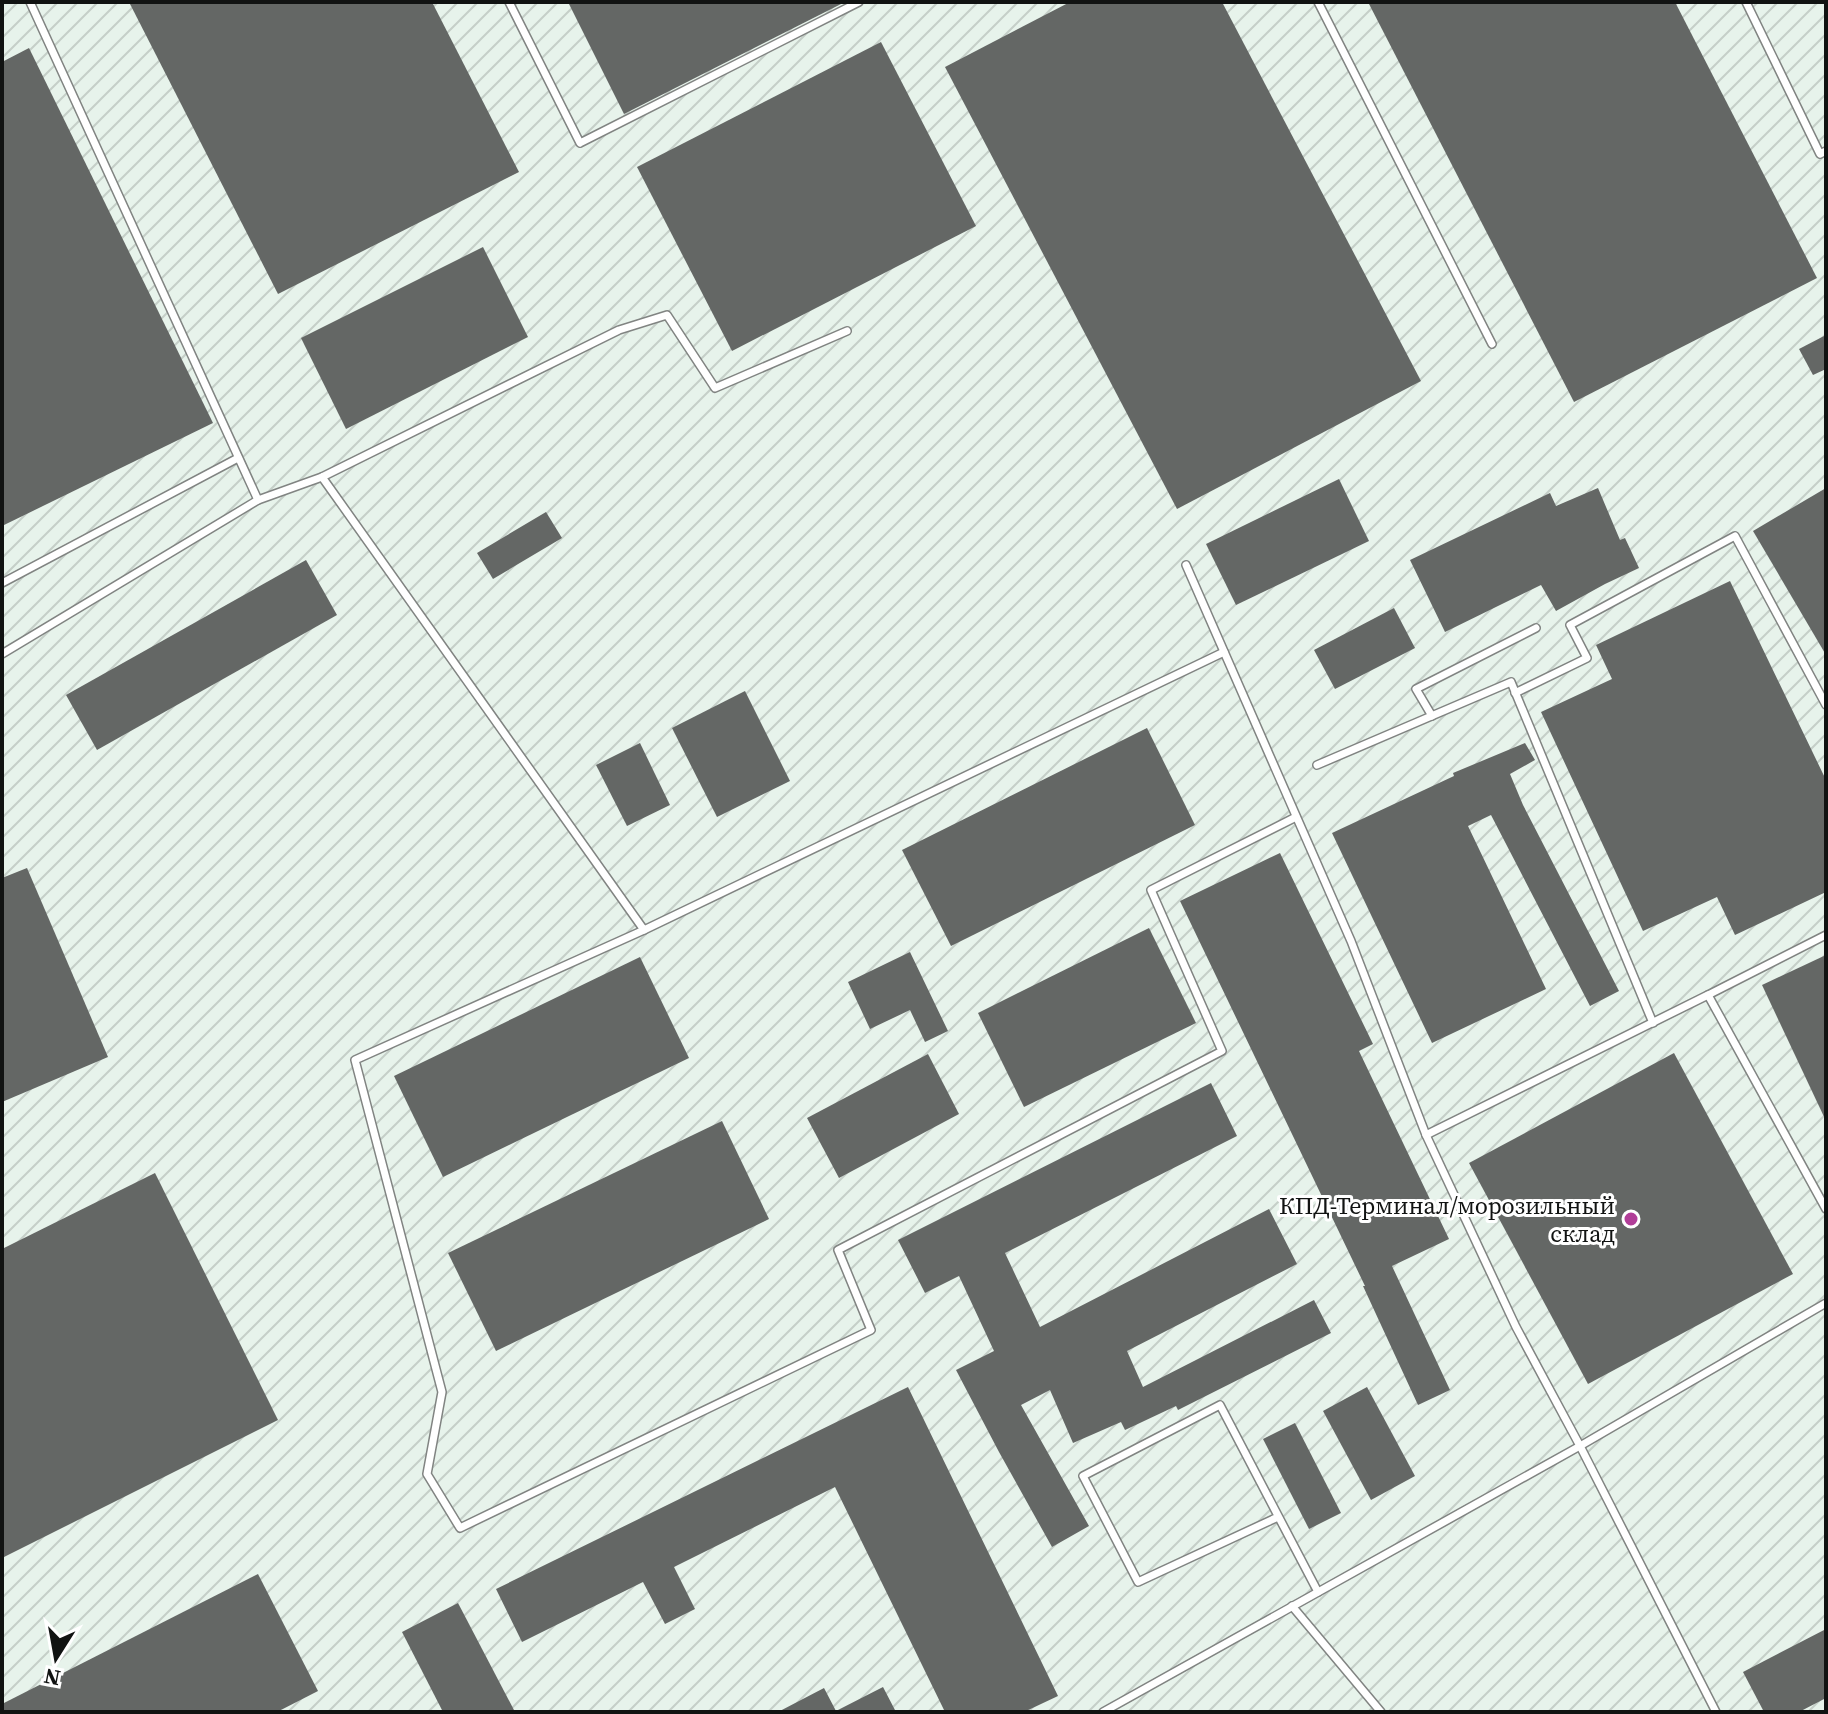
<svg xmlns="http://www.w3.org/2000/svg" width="1828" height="1714" viewBox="0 0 1828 1714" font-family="'Source Serif 4',serif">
  <defs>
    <pattern id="industrial-furrows" width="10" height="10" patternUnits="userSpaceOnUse" patternTransform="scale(2)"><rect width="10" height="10" fill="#e7f3eb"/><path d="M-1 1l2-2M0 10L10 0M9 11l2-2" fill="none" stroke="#c5cfc8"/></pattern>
  </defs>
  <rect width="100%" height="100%" fill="#f8fcf9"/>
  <rect fill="url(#industrial-furrows)" x="2" y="2" width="1824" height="1710"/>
  <g fill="#646765">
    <path d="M 129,2 L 432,2 L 519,172 L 278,294 Z"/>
    <path d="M 568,2 L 845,2 L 624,114 Z"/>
    <path d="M 1070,2 L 1222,2 L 1421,381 L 1177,509 L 945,67 Z"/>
    <path d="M 1368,2 L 1675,2 L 1817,278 L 1574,402 Z"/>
    <path d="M 881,42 L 976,226 L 732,351 L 637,167 Z"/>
    <path d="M 29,48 L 213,423 L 2,526 L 2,62 Z"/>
    <path d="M 483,247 L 528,337 L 346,429 L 301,338 Z"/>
    <path d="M 1826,335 L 1826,369 L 1813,375 L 1799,349 Z"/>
    <path d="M 1339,479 L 1369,541 L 1236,605 L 1206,544 Z"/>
    <path d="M 1598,488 L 1620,540 L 1625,538 L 1639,568 L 1605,584 L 1556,611 L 1541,585 L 1445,632 L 1410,560 L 1550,493 L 1556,506 Z"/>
    <path d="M 1826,488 L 1826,655 L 1753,531 Z"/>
    <path d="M 546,512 L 562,538 L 493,579 L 477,553 Z"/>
    <path d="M 306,560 L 337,615 L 97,750 L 66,695 Z"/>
    <path d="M 1730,581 L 1826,780 L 1826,892 L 1735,935 L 1717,897 L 1643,931 L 1541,712 L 1612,679 L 1596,645 Z"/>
    <path d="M 1394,608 L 1415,648 L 1335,689 L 1314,650 Z"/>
    <path d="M 745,691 L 790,781 L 717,817 L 672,728 Z"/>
    <path d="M 1147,728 L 1195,825 L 951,946 L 902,850 Z"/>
    <path d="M 640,743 L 670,805 L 627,826 L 596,765 Z"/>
    <path d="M 1525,743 L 1535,760 L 1510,774 L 1523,805 L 1619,991 L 1590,1006 L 1491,815 L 1468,826 L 1546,989 L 1432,1043 L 1332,833 L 1454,776 L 1453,773 Z"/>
    <path d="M 1280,853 L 1373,1044 L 1359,1051 L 1449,1239 L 1392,1266 L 1450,1390 L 1418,1405 L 1363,1286 L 1365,1286 L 1180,901 Z"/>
    <path d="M 27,868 L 108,1057 L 2,1102 L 2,878 Z"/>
    <path d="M 1149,928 L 1196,1023 L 1024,1107 L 978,1013 Z"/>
    <path d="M 910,952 L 948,1031 L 925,1042 L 910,1010 L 870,1029 L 848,982 Z"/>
    <path d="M 1826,955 L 1826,1121 L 1762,985 Z"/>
    <path d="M 640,957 L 689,1058 L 443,1177 L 394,1076 Z"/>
    <path d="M 1674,1053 L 1793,1274 L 1588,1384 L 1469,1163 Z"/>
    <path d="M 928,1054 L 959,1114 L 839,1178 L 807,1118 Z"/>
    <path d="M 1211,1083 L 1237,1136 L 1005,1253 L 1040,1327 L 1269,1209 L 1297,1264 L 1127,1351 L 1143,1387 L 1314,1300 L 1331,1333 L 1178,1410 L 1176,1406 L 1125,1430 L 1121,1422 L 1073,1443 L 1050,1390 L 1021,1405 L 1089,1526 L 1052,1547 L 999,1452 L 956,1370 L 994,1351 L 959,1276 L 925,1293 L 898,1240 Z"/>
    <path d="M 722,1121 L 769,1219 L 496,1351 L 448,1253 Z"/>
    <path d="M 155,1173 L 278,1420 L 2,1558 L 2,1249 Z"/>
    <path d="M 908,1387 L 1058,1696 L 1024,1712 L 945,1712 L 835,1487 L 674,1567 L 695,1609 L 665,1624 L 643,1582 L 522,1642 L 496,1589 Z"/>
    <path d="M 1367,1387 L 1415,1476 L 1371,1500 L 1323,1411 Z"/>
    <path d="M 1295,1423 L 1341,1513 L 1309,1529 L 1263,1439 Z"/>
    <path d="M 258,1574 L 318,1691 L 277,1712 L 2,1712 L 2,1704 Z"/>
    <path d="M 458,1603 L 515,1712 L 443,1712 L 402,1632 Z"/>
    <path d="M 1826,1629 L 1826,1698 L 1799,1712 L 1764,1712 L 1743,1672 Z"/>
    <path d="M 883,1687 L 896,1712 L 778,1712 L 824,1688 L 836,1711 Z"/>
  </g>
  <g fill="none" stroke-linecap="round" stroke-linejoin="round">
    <defs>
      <g id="service">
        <path d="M 30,2 L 258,500"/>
        <path d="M 509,2 L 580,143 L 859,2"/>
        <path d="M 1318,2 L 1492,344"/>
        <path d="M 1746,2 L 1820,154 L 1826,151"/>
        <path d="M 322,477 L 644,930 L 1224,652"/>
        <path d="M 1186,565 L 1351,941 L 1426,1135 L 1516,1327 L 1580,1446 L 1716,1712"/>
        <path d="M 2,583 L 238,458"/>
        <path d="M 2,654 L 258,500 L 322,477 L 619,330 L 667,315 L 715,388 L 847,331"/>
        <path d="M 1515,693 L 1587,658 L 1570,625 L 1735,536 L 1826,705"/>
        <path d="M 1432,716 L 1416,689 L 1536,628"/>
        <path d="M 1317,765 L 1511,682 L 1653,1023"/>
        <path d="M 644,930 L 355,1060 L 442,1392 L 427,1474 L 460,1528 L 871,1330 L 838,1250 L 1222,1051 L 1151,890 L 1296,817"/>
        <path d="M 1826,935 L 1708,995 L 1826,1209"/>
        <path d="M 1426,1135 L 1708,995"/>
        <path d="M 1278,1517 L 1138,1582 L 1083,1476 L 1220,1405 L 1318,1592"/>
        <path d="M 1292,1606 L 1381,1712"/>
        <path d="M 1103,1712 L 1580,1446 L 1826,1303"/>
      </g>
    </defs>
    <use href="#service" stroke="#818482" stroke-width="10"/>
    <use href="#service" stroke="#fff" stroke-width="7"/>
  </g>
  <circle fill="#b13e98" stroke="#fff" stroke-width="3" cx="1631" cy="1219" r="8"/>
  <g text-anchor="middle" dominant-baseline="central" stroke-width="6" stroke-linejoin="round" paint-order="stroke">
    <g font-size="24" fill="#111312" stroke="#fff" text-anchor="end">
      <text x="1615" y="1205">КПД-Терминал/морозильный<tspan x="1615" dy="28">склад</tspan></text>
    </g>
  </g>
  <rect width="1828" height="1714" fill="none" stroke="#111312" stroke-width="8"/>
  <g transform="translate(56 1658) rotate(191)" stroke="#ffffff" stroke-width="6" paint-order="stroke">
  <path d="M0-6L14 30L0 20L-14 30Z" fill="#111312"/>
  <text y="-12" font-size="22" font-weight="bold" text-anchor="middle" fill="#111312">N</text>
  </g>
</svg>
